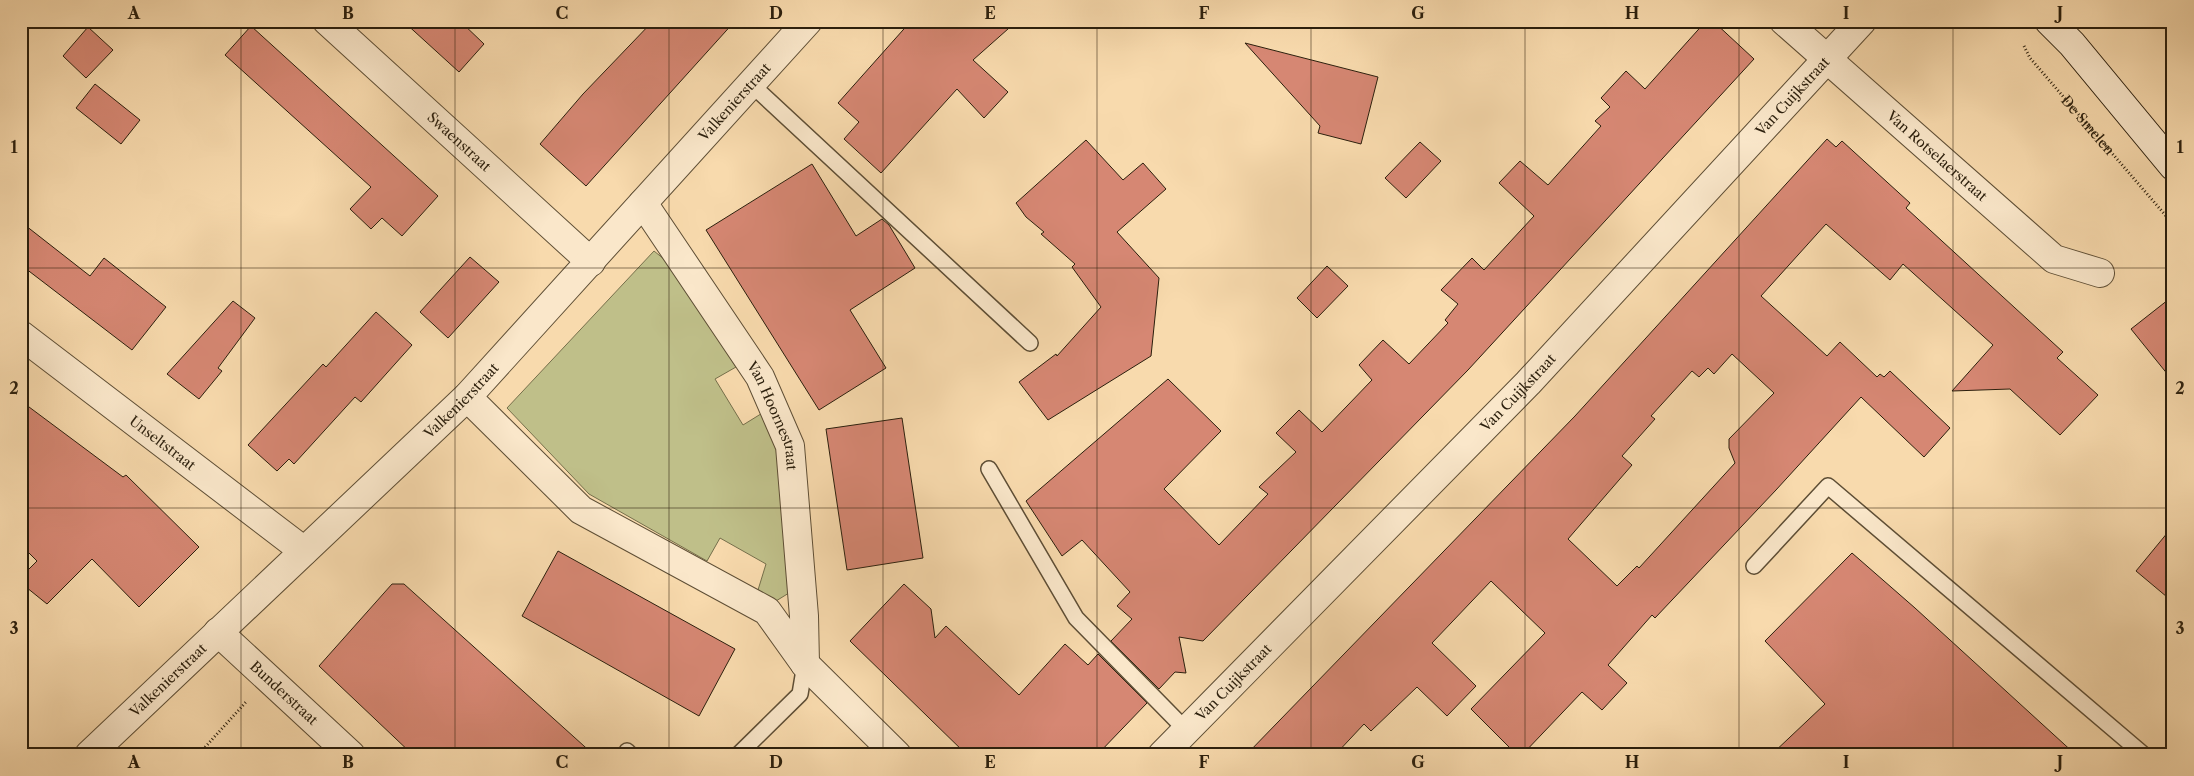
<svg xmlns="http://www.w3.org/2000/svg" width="2194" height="776" viewBox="0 0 2194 776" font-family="'Libre Caslon Text',serif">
  <rect width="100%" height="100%" fill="#f8daad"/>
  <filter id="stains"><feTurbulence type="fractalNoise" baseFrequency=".004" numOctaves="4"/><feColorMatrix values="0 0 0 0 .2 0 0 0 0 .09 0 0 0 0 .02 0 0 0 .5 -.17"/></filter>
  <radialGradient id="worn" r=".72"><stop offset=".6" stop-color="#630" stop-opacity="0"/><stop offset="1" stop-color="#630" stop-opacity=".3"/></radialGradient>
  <path fill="#bfbf89" stroke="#756f4b" d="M 654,251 L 675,268 L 736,367 L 715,379 L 743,425 L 764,412 L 778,436 L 797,588 L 776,601 L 758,590 L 766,564 L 720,538 L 707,561 L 589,494 L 507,408 Z"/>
  <g fill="#d68773" stroke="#2b1f0d" fill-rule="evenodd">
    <path d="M 403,21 L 460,21 L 484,44 L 459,72 Z"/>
    <path d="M 653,21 L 735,21 L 586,186 L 540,144 L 583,94 Z"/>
    <path d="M 911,21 L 1017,21 L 973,60 L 1008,92 L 984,118 L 957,89 L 881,173 L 844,139 L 859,122 L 838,103 Z"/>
    <path d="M 1706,21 L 1713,21 L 1754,59 L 1468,370 L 1203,641 L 1179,637 L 1186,673 L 1175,672 L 1159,689 L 1111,641 L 1132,619 L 1117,606 L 1130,592 L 1082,540 L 1062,556 L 1026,501 L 1168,379 L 1221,431 L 1164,489 L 1219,545 L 1268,494 L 1259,487 L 1296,452 L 1276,433 L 1299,410 L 1322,432 L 1372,380 L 1359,365 L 1383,340 L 1409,364 L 1448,323 L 1445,320 L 1458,304 L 1441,290 L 1472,258 L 1484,270 L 1534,216 L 1499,183 L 1520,161 L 1548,185 L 1601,126 L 1595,121 L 1610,107 L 1601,98 L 1626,71 L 1645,89 Z"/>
    <path d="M 251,26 L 438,196 L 402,236 L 382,218 L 371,229 L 350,209 L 371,187 L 225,55 Z"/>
    <path d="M 88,27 L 113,50 L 86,78 L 63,56 Z"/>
    <path d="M 1245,43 L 1378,77 L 1361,144 L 1318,133 L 1320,126 Z"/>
    <path d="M 95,84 L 140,120 L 121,144 L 76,108 Z"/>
    <path d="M 1827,139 L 1836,147 L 1842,141 L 1910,203 L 1906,208 L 2063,352 L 2057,358 L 2098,395 L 2060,435 L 2010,389 L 1952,391 L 1993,345 L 1903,264 L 1890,280 L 1826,224 L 1761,296 L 1827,356 L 1840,342 L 1877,377 L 1880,374 L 1884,377 L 1890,371 L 1950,428 L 1924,457 L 1861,397 L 1776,490 L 1655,618 L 1652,615 L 1608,665 L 1627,683 L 1602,710 L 1582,692 L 1522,755 L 1517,755 L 1471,709 L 1545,633 L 1491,581 L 1432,643 L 1476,686 L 1447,716 L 1417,687 L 1371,731 L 1364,724 L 1335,755 L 1246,755 L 1575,416 ZM 1732,354 L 1774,393 L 1729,439 L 1729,448 L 1735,463 L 1639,568 L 1637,566 L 1617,586 L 1568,539 L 1632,465 L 1622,456 L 1655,419 L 1651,416 L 1692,371 L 1699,377 L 1708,368 L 1714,374 Z"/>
    <path d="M 1086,140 L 1123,180 L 1143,163 L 1166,189 L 1117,232 L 1159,278 L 1151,356 L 1048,420 L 1019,382 L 1056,354 L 1057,356 L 1101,307 L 1072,267 L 1075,264 L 1041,234 L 1044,232 L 1026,217 L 1016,203 Z"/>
    <path d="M 1420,142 L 1441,161 L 1406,198 L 1385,178 Z"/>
    <path d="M 812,164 L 856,236 L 882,219 L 889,225 L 915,268 L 850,310 L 886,368 L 819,410 L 706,230 Z"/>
    <path d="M 21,222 L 90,276 L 104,258 L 166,307 L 132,350 L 21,265 Z"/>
    <path d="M 470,257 L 499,282 L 448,338 L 420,312 Z"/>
    <path d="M 1327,266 L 1348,286 L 1317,318 L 1297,298 Z"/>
    <path d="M 2173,296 L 2173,381 L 2131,329 Z"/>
    <path d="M 233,301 L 255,318 L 218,368 L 222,371 L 199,399 L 167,374 Z"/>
    <path d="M 376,312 L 412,345 L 361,402 L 355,397 L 294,464 L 289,459 L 277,471 L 248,445 L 323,364 L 326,367 Z"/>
    <path d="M 21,401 L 123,477 L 126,475 L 199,547 L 139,607 L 92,559 L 47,604 L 21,583 L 21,577 L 37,561 L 21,545 Z"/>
    <path d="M 902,418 L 923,558 L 847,570 L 826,429 Z"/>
    <path d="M 2173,526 L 2173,602 L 2136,571 Z"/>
    <path d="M 558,551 L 735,649 L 699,716 L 522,616 Z"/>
    <path d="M 1852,553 L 1915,608 L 2076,755 L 1771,755 L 1825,704 L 1765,641 Z"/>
    <path d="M 392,584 L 404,584 L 594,755 L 413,755 L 319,666 Z"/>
    <path d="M 904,584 L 931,609 L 935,638 L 946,626 L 1019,695 L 1065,644 L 1088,665 L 1098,654 L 1147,703 L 1097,755 L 967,755 L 850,641 Z"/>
  </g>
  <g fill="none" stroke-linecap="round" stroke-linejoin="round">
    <defs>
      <g id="lane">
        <path d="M 751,84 L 1030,343"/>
        <path d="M 989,469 L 1076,618 L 1186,730"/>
        <path d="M 1754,566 L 1828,486 L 2144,755"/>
        <path d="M 627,751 L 631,755"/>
        <path d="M 738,755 L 800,694 L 805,664"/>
      </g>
      <g id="street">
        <path id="s2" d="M 327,21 L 591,262"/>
        <path id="s3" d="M 1784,21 L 2054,259 L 2100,273"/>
        <path id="s4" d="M 643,203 L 760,377 L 790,446 L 804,616 L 805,664"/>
        <path id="s5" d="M 21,335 L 304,551"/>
        <path d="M 467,397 L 581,510 L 767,611 L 805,664 L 897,755"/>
        <path id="s6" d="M 218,632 L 351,755"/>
        <path id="s7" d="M 89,755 L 467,397 L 808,21"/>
        <path id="s8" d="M 1162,755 L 1528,383 L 1862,21"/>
      </g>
      <path id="secondary" d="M 2049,21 L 2072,44 L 2173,166"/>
    </defs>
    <use href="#lane" stroke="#5e4e35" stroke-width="18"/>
    <use href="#street" stroke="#5e4e35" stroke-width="30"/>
    <use href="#secondary" stroke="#2b1f0d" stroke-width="30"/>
    <g stroke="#2b1f0d" stroke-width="3" stroke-dasharray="1 2.5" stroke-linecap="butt">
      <path id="s1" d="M 2024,46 L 2030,58 L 2173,224"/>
      <path d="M 198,755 L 246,702"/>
    </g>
    <use href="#lane" stroke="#fae7ca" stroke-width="15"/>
    <use href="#street" stroke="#fae7ca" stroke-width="28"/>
    <use href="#secondary" stroke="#fae7ca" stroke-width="28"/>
  </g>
  <path fill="none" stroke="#2b1f0d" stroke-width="1" stroke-opacity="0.55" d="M 241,21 L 241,755M 455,21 L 455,755M 669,21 L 669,755M 883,21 L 883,755M 1097,21 L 1097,755M 1311,21 L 1311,755M 1525,21 L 1525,755M 1739,21 L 1739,755M 1953,21 L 1953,755M 21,268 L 2173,268M 21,508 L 2173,508"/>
  <g text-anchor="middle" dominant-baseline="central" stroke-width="4" stroke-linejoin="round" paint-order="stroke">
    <g font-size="14" fill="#2b1f0d" stroke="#fae7ca">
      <text stroke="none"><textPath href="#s8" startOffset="912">Van Cuijkstraat</textPath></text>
      <text stroke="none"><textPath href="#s7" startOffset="919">Valkenierstraat</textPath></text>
      <text stroke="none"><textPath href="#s1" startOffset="102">De Smelen</textPath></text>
      <text stroke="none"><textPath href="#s2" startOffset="179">Swaenstraat</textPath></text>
      <text stroke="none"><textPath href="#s3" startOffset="204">Van Rotselaerstraat</textPath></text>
      <text stroke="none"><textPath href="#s8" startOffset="508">Van Cuijkstraat</textPath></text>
      <text stroke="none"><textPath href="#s7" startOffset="514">Valkenierstraat</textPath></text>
      <text stroke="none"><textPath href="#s4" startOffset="251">Van Hoornestraat</textPath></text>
      <text stroke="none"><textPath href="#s5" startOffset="178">Unseltstraat</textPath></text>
      <text stroke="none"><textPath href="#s7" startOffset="109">Valkenierstraat</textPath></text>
      <text stroke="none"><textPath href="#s8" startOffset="102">Van Cuijkstraat</textPath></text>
      <text stroke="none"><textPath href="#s6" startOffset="90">Bunderstraat</textPath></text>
    </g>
  </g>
  <rect width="2194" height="776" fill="none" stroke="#f8daad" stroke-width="55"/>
  <rect x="28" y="28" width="2138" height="720" fill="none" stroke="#2b1f0d" stroke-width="2"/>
  <g font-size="16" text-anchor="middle" font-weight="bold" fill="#2b1f0d">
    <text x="134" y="19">A</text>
    <text x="348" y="19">B</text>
    <text x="562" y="19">C</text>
    <text x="776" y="19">D</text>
    <text x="990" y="19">E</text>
    <text x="1204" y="19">F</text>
    <text x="1418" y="19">G</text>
    <text x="1632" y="19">H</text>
    <text x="1846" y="19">I</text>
    <text x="2060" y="19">J</text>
    <text x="14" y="153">1</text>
    <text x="2180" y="153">1</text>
    <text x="14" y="394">2</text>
    <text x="2180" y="394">2</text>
    <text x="14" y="634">3</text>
    <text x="2180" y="634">3</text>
    <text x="134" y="768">A</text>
    <text x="348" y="768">B</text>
    <text x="562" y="768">C</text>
    <text x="776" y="768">D</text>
    <text x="990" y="768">E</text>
    <text x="1204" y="768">F</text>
    <text x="1418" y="768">G</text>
    <text x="1632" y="768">H</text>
    <text x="1846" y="768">I</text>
    <text x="2060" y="768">J</text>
  </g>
  <rect width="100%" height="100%" filter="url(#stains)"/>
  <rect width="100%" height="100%" fill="url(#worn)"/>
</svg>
